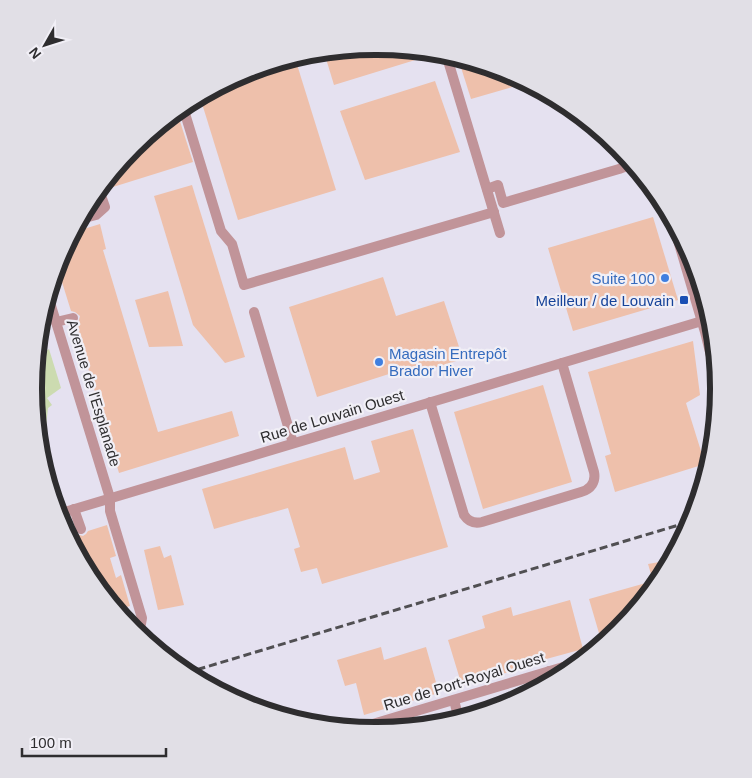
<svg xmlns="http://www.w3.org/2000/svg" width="752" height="778" viewBox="0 0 752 778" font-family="Helvetica,sans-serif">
  <rect width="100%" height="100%" fill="#f1eff6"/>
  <circle fill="#e5e1f0" cx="376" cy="389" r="341"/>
  <path fill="#ccdbb0" d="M 49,349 L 61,388 L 47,398 L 52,405 L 48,408 L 42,461 L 41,457 L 46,411 L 36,413 L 34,389 L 37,358 Z"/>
  <g fill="#eec0ab">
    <path d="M 376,47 L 438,53 L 334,85 L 324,52 Z"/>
    <path d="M 295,58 L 336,190 L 238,220 L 200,97 L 245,73 Z"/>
    <path d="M 458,58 L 507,73 L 526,83 L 471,99 Z"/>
    <path d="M 435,81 L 460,152 L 365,180 L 340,111 Z"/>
    <path d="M 177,112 L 193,162 L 113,187 L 110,176 L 134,147 Z"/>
    <path d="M 192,185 L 245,357 L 225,363 L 193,325 L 154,196 Z"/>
    <path d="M 653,217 L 678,300 L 573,331 L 548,248 Z"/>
    <path d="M 100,224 L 106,249 L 103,250 L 158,432 L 232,411 L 239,436 L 119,473 L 75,324 L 79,320 L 80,316 L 75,312 L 71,311 L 57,266 L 60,258 L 74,232 Z"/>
    <path d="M 383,277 L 396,316 L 444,301 L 463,359 L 417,373 L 414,366 L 317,397 L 289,307 Z"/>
    <path d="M 168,291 L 183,346 L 149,347 L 135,300 Z"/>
    <path d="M 693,341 L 700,395 L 686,403 L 705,464 L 615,492 L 605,456 L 611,454 L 588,372 Z"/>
    <path d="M 543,385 L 572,482 L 483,509 L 454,412 Z"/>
    <path d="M 413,429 L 448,547 L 322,584 L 317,568 L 301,572 L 294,549 L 300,547 L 288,508 L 214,529 L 202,489 L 345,447 L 354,480 L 380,472 L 371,441 Z"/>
    <path d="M 107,525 L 116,556 L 110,558 L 116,578 L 121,575 L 130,606 L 116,610 L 91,579 L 69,536 L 76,534 L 83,536 L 86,534 L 88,531 Z"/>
    <path d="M 160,546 L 164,558 L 171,555 L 184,605 L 158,610 L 144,550 Z"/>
    <path d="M 671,560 L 660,579 L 618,631 L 609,638 L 601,640 L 589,599 L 653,581 L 648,564 Z"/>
    <path d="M 570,600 L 583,649 L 528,664 L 529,666 L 462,686 L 448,640 L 485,628 L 482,616 L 511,607 L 513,616 Z"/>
    <path d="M 381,647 L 384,660 L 426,647 L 439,693 L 364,715 L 356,683 L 345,686 L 337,660 Z"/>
    <path d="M 501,699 L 503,707 L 469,717 L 467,710 Z"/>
  </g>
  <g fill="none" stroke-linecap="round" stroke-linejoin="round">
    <g stroke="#c19499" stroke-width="10">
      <path d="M 446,54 L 500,233"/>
      <path d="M 183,107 L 221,231 L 232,244 L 244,285 L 494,212"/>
      <path d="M 487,189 L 498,185 L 503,203 L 619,169 L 632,164"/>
      <path d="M 81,219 L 96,215 L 105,207 L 99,190"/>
      <path d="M 672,220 L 705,332 L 717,380"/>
      <path d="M 48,296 L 110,498 L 110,511 L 142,618 L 141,624 L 136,632"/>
      <path d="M 254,312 L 293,443"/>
      <path d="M 56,322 L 73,318"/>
      <path d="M 430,402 L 464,515 C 468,521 474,524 482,522 L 581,492 C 591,489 596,482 594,472 L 562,363"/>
      <path d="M 74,509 L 81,529"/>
      <path d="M 58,514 L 702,321"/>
      <path d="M 549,671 L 552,681"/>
      <path d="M 454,700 L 459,720"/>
      <path d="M 356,729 L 580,662"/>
    </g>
    <path stroke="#504f52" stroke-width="3" stroke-dasharray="8 4" stroke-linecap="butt" d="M 186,673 L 692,521"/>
  </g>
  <g fill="#3f7fe0" stroke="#f1eff6" stroke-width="2">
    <circle cx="665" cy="278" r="5"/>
    <circle cx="379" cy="362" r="5"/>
  </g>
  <rect fill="#1a4fb4" stroke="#f1eff6" stroke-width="2" x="679" y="295" width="10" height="10" rx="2.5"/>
  <g text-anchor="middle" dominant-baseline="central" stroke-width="4.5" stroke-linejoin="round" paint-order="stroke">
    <g font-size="15" fill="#366cbe" stroke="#f1eff6" text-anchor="end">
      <text x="655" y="278">Suite 100</text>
      <text x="389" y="353" text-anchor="start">Magasin Entrepôt<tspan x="389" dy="17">Brador Hiver</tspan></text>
    </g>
    <g font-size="15" fill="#164399" stroke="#f1eff6" text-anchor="end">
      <text x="674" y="300">Meilleur / de Louvain</text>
    </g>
    <g font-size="15" fill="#2e2d2f" stroke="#f1eff6">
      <text transform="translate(94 393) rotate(73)">Avenue de l'Esplanade</text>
      <text transform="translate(332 416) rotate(-17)">Rue de Louvain Ouest</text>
      <text transform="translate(464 681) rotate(-17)">Rue de Port-Royal Ouest</text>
    </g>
  </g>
  <path d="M0 0H752V778H0ZM375 55H377A333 333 0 0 1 710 388V389A333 333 0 0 1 377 722H375A333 333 0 0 1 42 389V388A333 333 0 0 1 375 55Z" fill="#e1dfe6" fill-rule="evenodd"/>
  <path fill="none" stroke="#2e2d2f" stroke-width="6" d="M375 55H377A333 333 0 0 1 710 388V389A333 333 0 0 1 377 722H375A333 333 0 0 1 42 389V388A333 333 0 0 1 375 55Z"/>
  <g transform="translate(45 45) rotate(231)" stroke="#f1eff6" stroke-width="4" paint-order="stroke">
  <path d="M0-4L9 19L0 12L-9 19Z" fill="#2e2d2f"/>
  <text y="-8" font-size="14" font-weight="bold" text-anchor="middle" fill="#2e2d2f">N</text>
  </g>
  <path d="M22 748v8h144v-8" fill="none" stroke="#2e2d2f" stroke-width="2.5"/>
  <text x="30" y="748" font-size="15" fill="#2e2d2f" stroke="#f1eff6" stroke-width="4" paint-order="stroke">100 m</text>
</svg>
